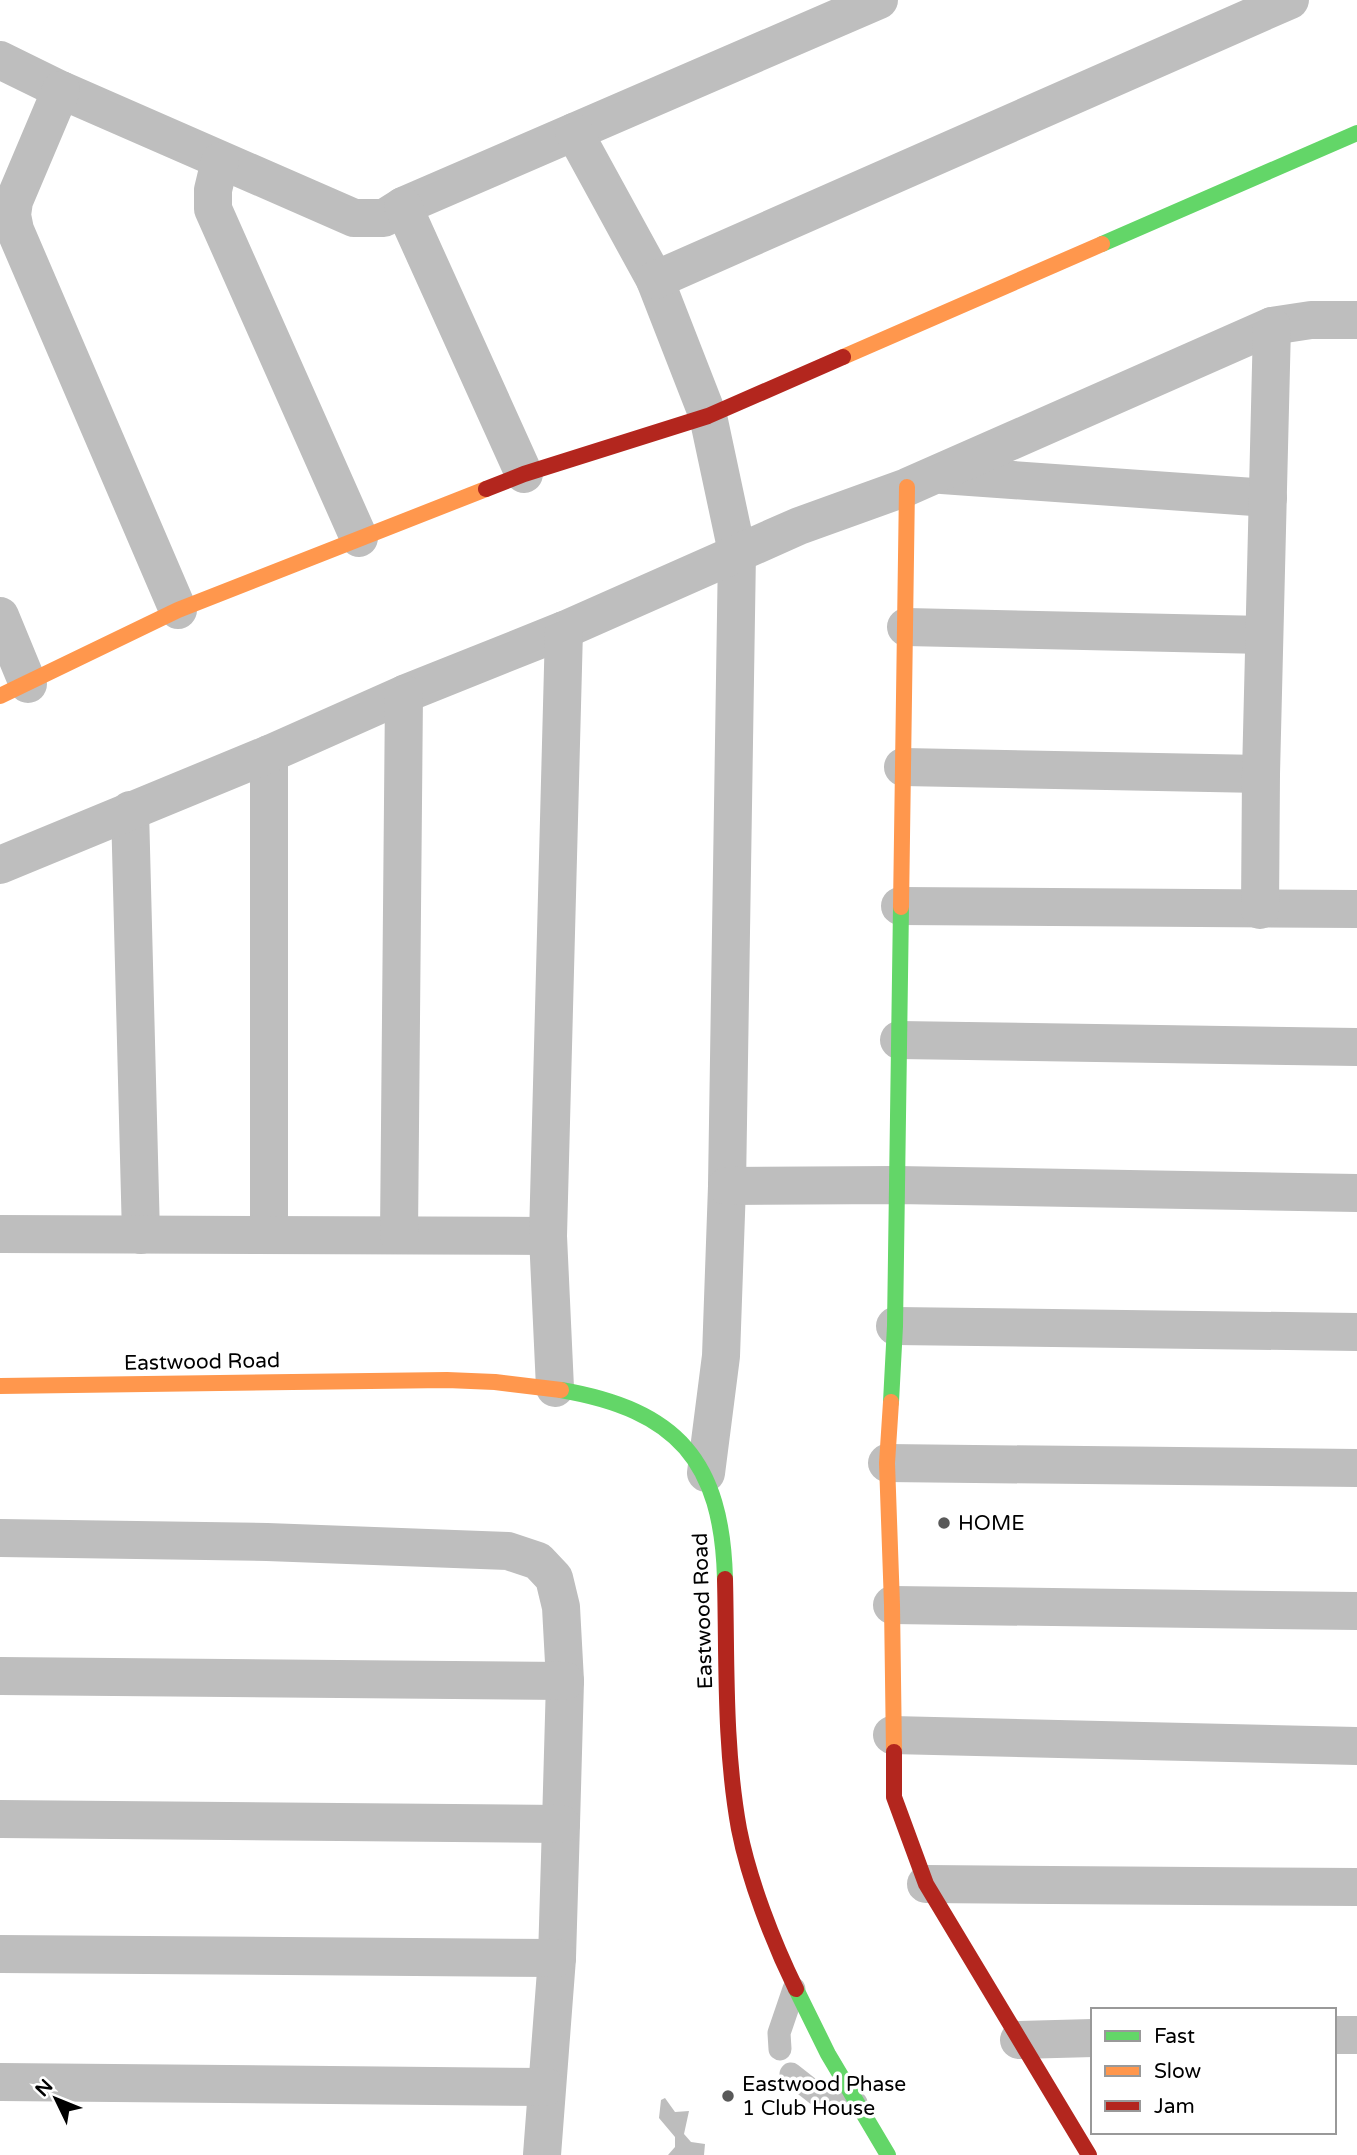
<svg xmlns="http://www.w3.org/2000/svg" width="1357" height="2155" viewBox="0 0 1357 2155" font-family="'Varela Round',sans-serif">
  <rect width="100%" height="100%" fill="#fff"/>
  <path fill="#bdbdbd" d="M 665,2098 L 675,2112 L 689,2111 L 684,2134 L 691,2142 L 705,2144 L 704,2155 L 668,2155 L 675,2147 L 675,2137 L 659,2118 L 661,2100 Z"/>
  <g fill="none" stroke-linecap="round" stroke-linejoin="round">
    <g stroke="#bebebe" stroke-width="23">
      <path d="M 780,2049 L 779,2033 L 794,1989"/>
      <path d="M 791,2074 L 819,2096 L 856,2103"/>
    </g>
    <g stroke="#bebebe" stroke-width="38">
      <path d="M 0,60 L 61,90 L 354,218 L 384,218 L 403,206 L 879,0"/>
      <path d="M 61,90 L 14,201 L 12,215 L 15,230 L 178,610"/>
      <path d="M 574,132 L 655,280 L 708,416 L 737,552 L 727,1186 L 721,1356 L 706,1473"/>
      <path d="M 220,161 L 213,190 L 213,209 L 359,538"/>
      <path d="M 403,206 L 524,474"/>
      <path d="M 655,280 L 1290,0"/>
      <path d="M 942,475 L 1268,498"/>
      <path d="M 0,616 L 28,684"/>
      <path d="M 906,627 L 1264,635"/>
      <path d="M 269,754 L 269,1235"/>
      <path d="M 903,767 L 1261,774"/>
      <path d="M 130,810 L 141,1235"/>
      <path d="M 0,865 L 269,754 L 404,694 L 564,630 L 799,526 L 907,487 L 1272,326 L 1311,320 L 1357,320"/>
      <path d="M 900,906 L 1357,909"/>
      <path d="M 1260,910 L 1261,774 L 1272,326"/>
      <path d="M 899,1040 L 1357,1047"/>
      <path d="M 727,1186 L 896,1185 L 1357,1193"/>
      <path d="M 0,1234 L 548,1236"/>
      <path d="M 399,1235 L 404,694"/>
      <path d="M 895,1326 L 1357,1332"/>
      <path d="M 555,1388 L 548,1236 L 564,630"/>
      <path d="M 887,1463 L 1357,1468"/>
      <path d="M 0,1538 L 267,1542 L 508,1551 L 538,1561 L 554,1578 L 561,1607 L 565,1681 L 561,1824 L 557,1958 L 542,2155"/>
      <path d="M 892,1605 L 1357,1611"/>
      <path d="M 0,1676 L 565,1681"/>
      <path d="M 892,1735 L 1357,1746"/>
      <path d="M 0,1819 L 561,1824"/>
      <path d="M 926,1884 L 1357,1887"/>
      <path d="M 0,1954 L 557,1958"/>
      <path d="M 1334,2035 L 1357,2035"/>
      <path d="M 1019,2040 L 1093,2038"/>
      <path d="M 0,2082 L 546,2087"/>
    </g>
    <g stroke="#63d668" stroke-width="16">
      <path d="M 1102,244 L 1357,133"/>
      <path d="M 561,1390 C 677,1410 722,1461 725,1579"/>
      <path d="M 891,1402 L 895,1326 L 901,907"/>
      <path d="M 796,1989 L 828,2054 L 888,2155"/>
    </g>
    <g stroke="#ff974d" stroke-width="16">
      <path d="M 843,357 L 1102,244"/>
      <path d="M 0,696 L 178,610 L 486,489"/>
      <path d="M 901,907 L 907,487"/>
      <path d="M 0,1386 L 447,1380 L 495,1382 L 561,1390"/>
      <path d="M 891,1402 L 887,1463 L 892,1605 L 894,1752"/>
    </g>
    <g stroke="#b3261e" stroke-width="16">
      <path d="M 486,489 L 524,474 L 708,416 L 843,357"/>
      <path d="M 725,1579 C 727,1662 724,1746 739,1829 C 749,1880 773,1942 796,1989"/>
      <path d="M 894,1752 L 894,1797 L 926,1884 L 1089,2155"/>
    </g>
  </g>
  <g fill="#595959" stroke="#fff" stroke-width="2.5">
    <circle cx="944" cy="1523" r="7"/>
    <circle cx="728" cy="2096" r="7"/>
  </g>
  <g text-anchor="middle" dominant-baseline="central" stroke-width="7" stroke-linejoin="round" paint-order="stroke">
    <g font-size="21" fill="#000" stroke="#fff">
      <text transform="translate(202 1362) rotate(-1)">Eastwood Road</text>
      <text transform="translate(703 1611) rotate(-92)">Eastwood Road</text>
    </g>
    <g font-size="21" fill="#000" stroke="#fff" text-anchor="start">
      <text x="958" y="1523">HOME</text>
      <text x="742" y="2084">Eastwood Phase<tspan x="742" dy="24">1 Club House</tspan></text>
    </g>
  </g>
  <rect x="1091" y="2008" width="245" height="126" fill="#ffffff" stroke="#999999" stroke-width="2"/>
  <rect x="1105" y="2031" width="35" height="10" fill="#63d668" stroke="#999999" stroke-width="2"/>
  <text x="1154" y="2043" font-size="21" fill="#000000">Fast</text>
  <rect x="1105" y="2066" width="35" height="10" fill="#ff974d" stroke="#999999" stroke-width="2"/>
  <text x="1154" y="2078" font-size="21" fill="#000000">Slow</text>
  <rect x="1105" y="2101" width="35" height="10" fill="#b3261e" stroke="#999999" stroke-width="2"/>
  <text x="1154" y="2113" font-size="21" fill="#000000">Jam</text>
  <g transform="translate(56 2099) rotate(313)" stroke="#ffffff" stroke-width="5" paint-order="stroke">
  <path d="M0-5L12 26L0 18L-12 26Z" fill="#000000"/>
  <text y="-10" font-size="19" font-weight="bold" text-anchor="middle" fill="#000000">N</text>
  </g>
</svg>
